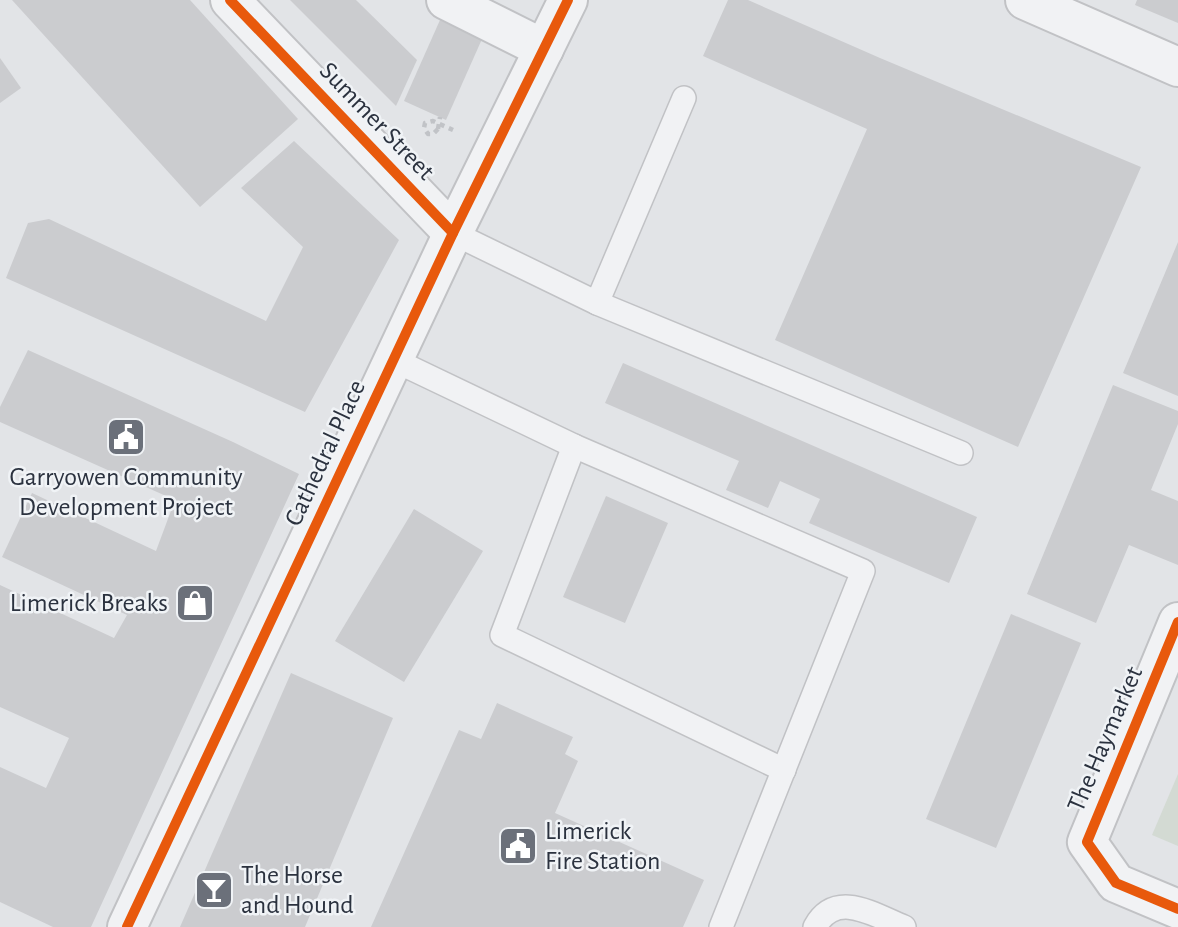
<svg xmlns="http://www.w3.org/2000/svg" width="1178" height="927" viewBox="0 0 1178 927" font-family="'Alegreya Sans',sans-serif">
  <rect width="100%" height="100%" fill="#e2e4e7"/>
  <path fill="#d3dad3" d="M 1178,774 L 1178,846 L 1152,835 Z"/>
  <g fill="#cbcccf">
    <path d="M 12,0 L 190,0 L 298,119 L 200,207 Z"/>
    <path d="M 290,0 L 356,0 L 417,60 L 396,106 Z"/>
    <path d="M 728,0 L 748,0 L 880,58 L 1141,167 L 1018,447 L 775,340 L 867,129 L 703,56 Z"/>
    <path d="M 1137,0 L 1178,0 L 1178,23 L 1135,5 Z"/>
    <path d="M 444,11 L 486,30 L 446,120 L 404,101 Z"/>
    <path d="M 0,58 L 21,88 L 0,103 Z"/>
    <path d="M 294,141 L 399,240 L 305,412 L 6,278 L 28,223 L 49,219 L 266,321 L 303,247 L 241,188 Z"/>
    <path d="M 1178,242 L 1178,396 L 1123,373 Z"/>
    <path d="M 28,350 L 233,442 L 299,474 L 91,927 L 53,927 L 0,902 L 0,767 L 46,788 L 69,738 L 0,707 L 0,585 L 114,638 L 127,615 L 2,557 L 32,493 L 156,551 L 175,500 L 0,422 L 0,407 Z"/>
    <path d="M 623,363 L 977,517 L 949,583 L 809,523 L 820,499 L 780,481 L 768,508 L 726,490 L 739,461 L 605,403 Z"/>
    <path d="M 1113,385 L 1178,411 L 1178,424 L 1151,490 L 1178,501 L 1178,565 L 1129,545 L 1096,623 L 1027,594 Z"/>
    <path d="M 606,496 L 668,523 L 625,623 L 563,597 Z"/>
    <path d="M 414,509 L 483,551 L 404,682 L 335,641 Z"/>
    <path d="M 1011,614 L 1081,643 L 996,848 L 926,819 Z"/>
    <path d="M 291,673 L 393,718 L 305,927 L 180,927 Z"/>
    <path d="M 497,703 L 573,737 L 565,754 L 578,761 L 555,813 L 704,880 L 683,927 L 371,927 L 459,730 L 481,739 Z"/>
  </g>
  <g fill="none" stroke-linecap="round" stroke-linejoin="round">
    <defs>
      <g id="service">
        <path d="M 453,233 L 597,303 L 961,453"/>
        <path d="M 597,303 L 684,98"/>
        <path d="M 394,360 L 574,446 L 863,571 L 721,927"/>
        <path d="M 574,446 L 502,635 L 784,770"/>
        <path d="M 815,927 C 836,889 874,915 904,927"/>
      </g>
      <g id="minor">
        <path d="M 230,0 L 453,233"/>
        <path d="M 446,0 L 544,49"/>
        <path d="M 1025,0 L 1178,67"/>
        <path d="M 1178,622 L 1087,842 L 1116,883 L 1178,909"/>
        <path d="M 127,927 L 453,233 L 568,0"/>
      </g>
    </defs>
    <use href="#service" stroke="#c1c2c5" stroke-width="26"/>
    <use href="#minor" stroke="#c1c2c5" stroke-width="42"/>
    <path stroke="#c1c3c7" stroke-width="4.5" stroke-dasharray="5 5" stroke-linecap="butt" d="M 438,129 L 433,134 L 428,134 L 424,128 L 425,123 L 433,121 L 453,130"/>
    <use href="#service" stroke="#f1f2f4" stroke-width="23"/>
    <use href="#minor" stroke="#f1f2f4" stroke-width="38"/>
    <path stroke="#c1c3c7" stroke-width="4.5" stroke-dasharray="5 5" stroke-linecap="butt" d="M 438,129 L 440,117"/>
    <defs>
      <g id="cycleway">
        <path d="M 230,0 L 453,233"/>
        <path d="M 1178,622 L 1087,842 L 1116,883 L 1178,909"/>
        <path d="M 127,927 L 453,233 L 568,0"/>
      </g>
    </defs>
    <use href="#cycleway" stroke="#f0f3f6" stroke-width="15"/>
    <use href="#cycleway" stroke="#e8590c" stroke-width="10"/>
  </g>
  <defs>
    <symbol id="civic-square" viewBox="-11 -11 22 22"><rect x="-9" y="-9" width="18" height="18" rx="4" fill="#6b707a" stroke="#f0f3f6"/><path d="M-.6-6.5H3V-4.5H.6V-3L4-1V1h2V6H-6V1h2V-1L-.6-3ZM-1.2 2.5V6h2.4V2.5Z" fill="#fff"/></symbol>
    <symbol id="shop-square" viewBox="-11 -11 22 22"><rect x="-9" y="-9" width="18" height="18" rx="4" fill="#6b707a" stroke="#f0f3f6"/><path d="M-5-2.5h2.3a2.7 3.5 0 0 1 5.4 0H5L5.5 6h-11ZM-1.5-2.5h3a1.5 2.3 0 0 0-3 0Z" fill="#fff"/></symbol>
    <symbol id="bar-square" viewBox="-11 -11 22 22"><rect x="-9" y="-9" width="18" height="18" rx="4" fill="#6b707a" stroke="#f0f3f6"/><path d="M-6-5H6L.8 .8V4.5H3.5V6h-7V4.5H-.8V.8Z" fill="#fff"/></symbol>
  </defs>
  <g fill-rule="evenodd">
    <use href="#civic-square" x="104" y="415" width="44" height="44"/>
    <use href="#shop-square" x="173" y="581" width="44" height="44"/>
    <use href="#civic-square" x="496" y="824" width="44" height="44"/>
    <use href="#bar-square" x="192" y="868" width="44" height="44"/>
  </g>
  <g text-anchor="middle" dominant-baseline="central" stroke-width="5" stroke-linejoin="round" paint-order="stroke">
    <g font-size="26" fill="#2b323f" stroke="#f0f3f6">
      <text transform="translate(377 121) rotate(46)">Summer Street</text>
      <text transform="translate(325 453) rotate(-65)">Cathedral Place</text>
      <text transform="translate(1105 739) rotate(-67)">The Haymarket</text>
    </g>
    <g font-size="26" fill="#2b323f" stroke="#f0f3f6" text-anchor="start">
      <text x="126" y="477" text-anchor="middle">Garryowen Community<tspan x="126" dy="30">Development Project</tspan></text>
      <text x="168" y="603" text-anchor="end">Limerick Breaks</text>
      <text x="545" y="831">Limerick<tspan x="545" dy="30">Fire Station</tspan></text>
      <text x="241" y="875">The Horse<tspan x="241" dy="30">and Hound</tspan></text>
    </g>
  </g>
</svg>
